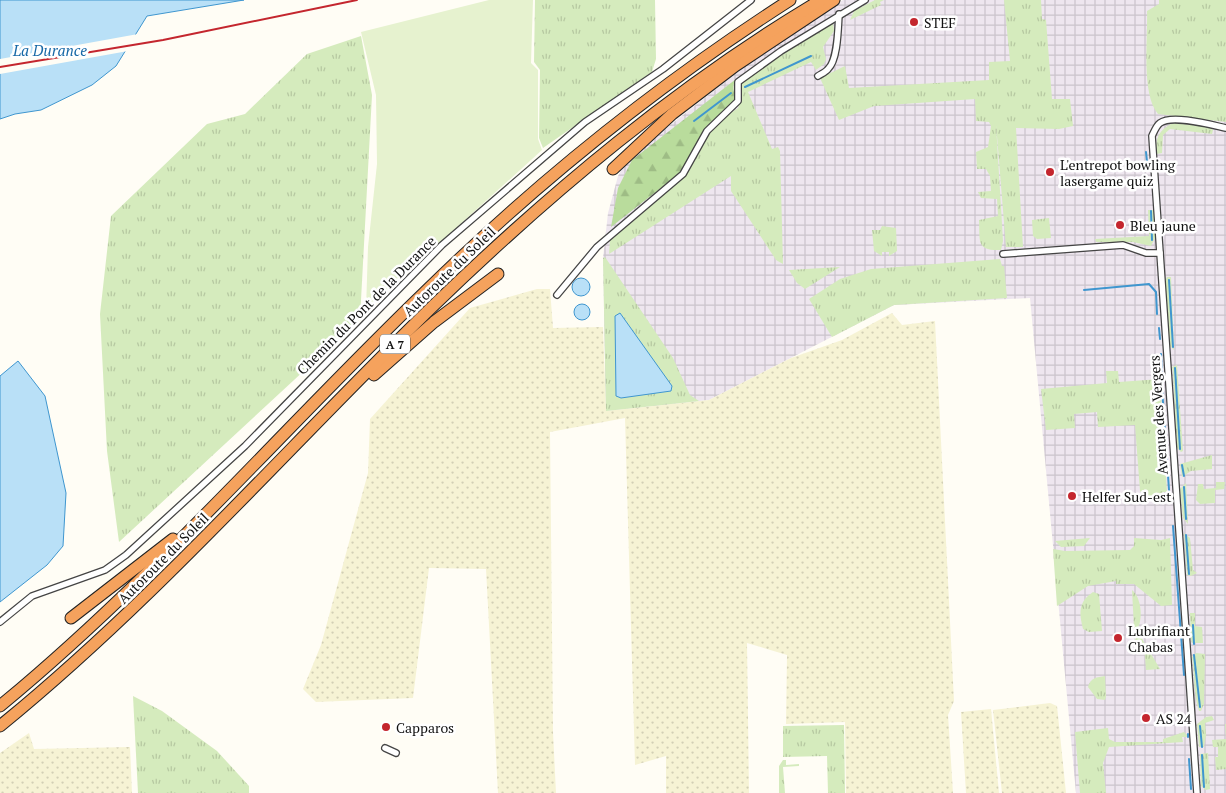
<svg xmlns="http://www.w3.org/2000/svg" width="1226" height="793" viewBox="0 0 1226 793" font-family="'PT Serif',serif">
  <defs>
    <pattern id="industrial-grid" width="8" height="8" patternUnits="userSpaceOnUse" patternTransform="scale(1.25)"><rect width="8" height="8" fill="#eee6ef"/><path d="M0 4h8M4 0v8" fill="none" stroke="#cbc4cc"/></pattern>
    <pattern id="farmland-dots" width="8" height="8" patternUnits="userSpaceOnUse" patternTransform="scale(1.25)"><rect width="8" height="8" fill="#f6f3d4"/><path d="M2 2h.1M6 6h.1" fill="none" stroke="#d2cfb5" stroke-width="1.8" stroke-linecap="round"/></pattern>
    <pattern id="grass-tufts" width="24" height="20" patternUnits="userSpaceOnUse" patternTransform="scale(1.25)"><rect width="24" height="20" fill="#d5ebbd"/><path d="M3 7l-1-3M5 7V3M7 7l1-3M15 17l-1-3M17 17v-4M19 17l1-3" fill="none" stroke="#b6c8a1"/></pattern>
    <pattern id="forest-firs" width="22" height="20" patternUnits="userSpaceOnUse" patternTransform="scale(1.25)"><rect width="22" height="20" fill="#b9dc9c"/><path d="M5 1l3.5 6h-7zM16 11l3.5 6h-7z" fill="#9ebc85"/></pattern>
  </defs>
  <rect width="100%" height="100%" fill="#fffdf5"/>
  <path fill="url(#industrial-grid)" d="M 843,0 L 1226,0 L 1226,793 L 1076,793 L 1030,298 L 894,305 L 709,400 L 606,411 L 603,258 L 608,213 L 618,176 L 628,158 L 748,64 Z"/>
  <g fill="url(#farmland-dots)">
    <path d="M 537,289 L 550,289 L 553,328 L 603,327 L 606,411 L 709,400 L 791,358 L 842,340 L 892,313 L 902,325 L 935,321 L 954,701 L 948,715 L 953,793 L 846,793 L 845,722 L 786,724 L 787,655 L 747,643 L 749,793 L 666,793 L 666,756 L 635,765 L 625,418 L 550,432 L 553,732 L 556,793 L 498,793 L 486,569 L 429,568 L 413,698 L 316,702 L 303,689 L 321,645 L 368,473 L 370,419 L 470,308 Z"/>
    <path d="M 1050,703 L 1057,706 L 1066,793 L 1002,793 L 993,710 Z"/>
    <path d="M 991,709 L 999,793 L 966,793 L 961,712 Z"/>
    <path d="M 29,733 L 34,749 L 130,747 L 132,793 L 0,793 L 0,753 Z"/>
  </g>
  <g fill="url(#grass-tufts)" fill-rule="evenodd">
    <path d="M 535,0 L 655,0 L 656,59 L 652,72 L 543,148 L 539,138 L 540,70 L 534,62 Z"/>
    <path d="M 875,0 L 884,0 L 880,2 L 881,5 L 850,20 L 854,11 Z"/>
    <path d="M 1004,0 L 1041,0 L 1042,19 L 1046,20 L 1052,99 L 1070,99 L 1073,126 L 1059,129 L 1016,128 L 1023,247 L 1006,247 L 996,124 L 1003,241 L 1001,250 C 976,251 980,242 979,220 L 998,216 L 997,199 L 981,198 L 978,192 L 991,191 L 990,176 L 986,169 L 977,169 L 976,152 L 988,147 L 991,126 L 989,122 L 976,121 L 975,99 L 874,106 L 839,120 L 820,78 L 845,66 L 849,88 L 989,80 L 989,62 L 1010,61 Z"/>
    <path d="M 1159,0 L 1226,0 L 1226,122 L 1158,114 C 1141,94 1148,38 1147,11 L 1159,4 Z"/>
    <path d="M 833,22 L 834,31 L 823,47 L 826,59 L 824,64 L 816,70 L 811,62 L 748,92 L 772,149 L 778,147 L 780,151 L 783,264 L 776,260 L 731,191 L 731,176 L 609,254 L 610,239 L 687,173 L 709,131 L 720,120 L 738,108 L 742,95 L 739,85 L 756,71 Z"/>
    <path d="M 361,36 L 372,95 L 360,319 L 119,542 L 107,451 L 100,314 L 111,216 L 207,124 L 245,114 L 307,54 Z"/>
    <path d="M 1173,123 L 1210,127 L 1213,130 L 1212,134 L 1170,129 L 1163,135 L 1162,153 L 1157,154 C 1154,140 1159,129 1173,123 Z"/>
    <path d="M 1148,210 L 1154,210 L 1155,238 L 1151,246 L 1133,242 L 1096,242 L 1095,239 L 1149,236 Z"/>
    <path d="M 1049,218 L 1051,238 L 1037,239 L 1033,236 L 1032,220 Z"/>
    <path d="M 882,226 L 896,228 L 897,251 L 889,256 L 889,252 L 882,252 L 882,256 L 874,251 L 872,230 L 880,230 Z"/>
    <path d="M 605,257 L 673,358 L 690,395 L 699,401 L 606,411 L 603,258 ZM 615,316 L 671,391 L 621,398 L 616,396 Z"/>
    <path d="M 1000,259 L 1002,266 L 1004,266 L 1007,298 L 894,305 L 832,337 L 809,299 L 840,279 L 871,269 Z"/>
    <path d="M 840,267 L 805,289 L 797,283 L 789,270 Z"/>
    <path d="M 1167,277 L 1171,277 L 1174,350 L 1170,346 L 1165,281 Z"/>
    <path d="M 1177,365 L 1183,451 L 1181,452 L 1177,448 L 1173,372 L 1172,367 Z"/>
    <path d="M 1106,371 L 1118,371 L 1119,382 L 1160,379 L 1167,492 L 1163,492 L 1161,499 L 1148,500 L 1140,491 L 1135,425 L 1098,427 L 1097,412 L 1074,414 L 1075,428 L 1046,430 L 1041,389 L 1107,383 Z"/>
    <path d="M 1212,455 L 1212,469 L 1191,471 L 1182,477 L 1180,464 Z"/>
    <path d="M 1216,482 L 1225,482 L 1224,489 L 1215,490 L 1215,503 L 1200,504 L 1196,500 L 1198,484 L 1203,484 L 1204,489 L 1216,488 Z"/>
    <path d="M 1186,483 L 1188,524 L 1183,518 L 1180,489 Z"/>
    <path d="M 1184,533 L 1190,538 L 1193,570 L 1197,573 L 1191,576 L 1187,575 Z"/>
    <path d="M 1090,538 L 1084,546 L 1061,547 L 1055,541 Z"/>
    <path d="M 1134,538 L 1161,540 L 1170,538 L 1172,605 L 1161,606 L 1134,584 L 1116,584 L 1116,581 L 1088,586 L 1057,606 L 1053,549 L 1065,551 L 1130,550 L 1134,546 Z"/>
    <path d="M 1132,590 C 1141,597 1143,617 1138,628 L 1134,628 Z"/>
    <path d="M 1093,592 L 1099,594 L 1102,631 L 1089,632 L 1083,629 C 1079,613 1078,602 1093,592 Z"/>
    <path d="M 1190,613 L 1195,613 L 1195,626 L 1202,627 L 1203,643 L 1192,643 L 1191,640 Z"/>
    <path d="M 1135,636 L 1141,637 L 1160,669 L 1146,670 L 1144,645 L 1136,646 Z"/>
    <path d="M 1196,653 L 1205,654 L 1204,704 L 1201,711 L 1199,711 C 1193,693 1195,675 1192,657 Z"/>
    <path d="M 1105,676 L 1106,697 L 1105,700 L 1097,699 L 1088,687 C 1090,678 1097,677 1105,676 Z"/>
    <path d="M 133,696 L 162,711 L 217,751 L 249,786 L 249,793 L 138,793 Z"/>
    <path d="M 1206,717 L 1212,716 L 1214,720 L 1205,723 L 1206,735 L 1204,747 L 1199,747 L 1197,724 Z"/>
    <path d="M 1225,724 L 1226,724 L 1226,769 L 1216,770 L 1215,757 L 1218,757 L 1218,747 L 1213,747 L 1212,740 L 1226,739 Z"/>
    <path d="M 844,725 L 845,793 L 828,793 L 827,756 L 783,757 L 783,726 Z"/>
    <path d="M 1108,728 L 1109,739 L 1115,742 L 1163,742 L 1163,739 L 1184,732 L 1189,737 L 1182,737 L 1183,742 L 1109,747 L 1103,763 L 1106,793 L 1080,793 L 1075,732 Z"/>
    <path d="M 1208,753 L 1210,789 L 1206,790 L 1201,786 L 1200,754 Z"/>
    <path d="M 783,760 L 786,760 L 786,765 L 799,764 L 799,766 L 783,767 L 785,793 L 779,793 L 779,766 Z"/>
  </g>
  <path fill="url(#forest-firs)" d="M 736,79 C 730,88 737,94 734,103 L 707,126 L 680,173 L 611,227 L 618,188 L 632,160 Z"/>
  <path fill="#e6f2cf" d="M 489,0 L 533,0 L 531,63 L 538,70 L 538,139 L 542,150 L 366,310 L 368,247 L 377,164 L 376,95 L 361,32 Z"/>
  <g fill="#b9e0f7" stroke="#3f96cf">
    <path d="M 0,0 L 244,0 L 147,16 L 116,66 L 92,85 L 41,110 L 15,114 L 0,119 Z"/>
    <circle cx="581" cy="287" r="9"/>
    <circle cx="582" cy="312" r="8"/>
    <path d="M 620,313 L 672,386 L 671,391 L 621,398 L 616,396 L 615,316 Z"/>
    <path d="M 18,361 L 45,396 L 66,493 L 63,546 L 47,565 L 0,602 L 0,376 Z"/>
  </g>
  <path fill="#fffdf5" d="M 138,34 L 128,51 L 0,74 L 0,59 Z"/>
  <g fill="none" stroke-linecap="round" stroke-linejoin="round">
    <g stroke="#3f96cf" stroke-width="2">
      <path d="M 745,87 L 811,56"/>
      <path d="M 694,121 L 731,93"/>
      <path d="M 1146,152 L 1148,171"/>
      <path d="M 1151,211 L 1152,240"/>
      <path d="M 1169,280 L 1173,347"/>
      <path d="M 1084,290 L 1149,284 L 1156,292 L 1157,314"/>
      <path d="M 1159,328 L 1160,339"/>
      <path d="M 1161,354 L 1162,375"/>
      <path d="M 1175,368 L 1180,449"/>
      <path d="M 1162,388 L 1169,490"/>
      <path d="M 1182,465 L 1184,476"/>
      <path d="M 1184,487 L 1186,519"/>
      <path d="M 1173,526 L 1184,675"/>
      <path d="M 1186,535 L 1189,574"/>
      <path d="M 1193,625 L 1194,644"/>
      <path d="M 1194,655 L 1200,707"/>
      <path d="M 1200,726 L 1202,747"/>
      <path d="M 1188,734 L 1188,737"/>
      <path d="M 1202,755 L 1204,787"/>
      <path d="M 1189,759 L 1191,789"/>
    </g>
    <defs>
      <g id="street">
        <path d="M 818,76 C 821,74 826,72 828,69 C 838,60 838,28 839,14"/>
        <path d="M 1003,254 L 1123,245 L 1146,253 L 1160,253"/>
        <path d="M 557,295 L 597,247 L 683,174 L 707,131 L 738,101 L 738,82 L 781,51 L 865,0"/>
        <path d="M 0,622 L 32,596 L 105,570 L 126,555 L 245,446 L 442,245 L 585,122 L 663,69 L 751,0"/>
        <path d="M 385,748 L 396,753"/>
        <path d="M 1197,793 L 1152,136 C 1154,132 1156,126 1160,123 C 1172,114 1212,125 1226,128"/>
      </g>
      <g id="highway">
        <path d="M 613,169 L 672,114 L 735,66 L 834,0"/>
        <path d="M 374,375 L 434,322 L 498,274"/>
        <path d="M 71,618 L 173,539"/>
        <path d="M 0,706 C 153,580 282,430 424,293 C 537,182 656,86 790,0"/>
        <path d="M 0,726 C 156,599 288,447 432,307 C 551,192 678,85 821,0"/>
      </g>
    </defs>
    <use href="#street" stroke="#444" stroke-width="8"/>
    <use href="#highway" stroke="#222" stroke-width="13"/>
    <use href="#street" stroke="#fff" stroke-width="5.5"/>
    <use href="#highway" stroke="#f5a25d" stroke-width="11"/>
    <path stroke="#c4262e" stroke-width="2" d="M 0,67 L 163,40 L 357,0"/>
  </g>
  <g fill="#c4262e" stroke="#fff" stroke-width="2">
    <circle cx="914" cy="22" r="5"/>
    <circle cx="1050" cy="172" r="5"/>
    <circle cx="1120" cy="225" r="5"/>
    <circle cx="1072" cy="496" r="5"/>
    <circle cx="1118" cy="638" r="5"/>
    <circle cx="1146" cy="718" r="5"/>
    <circle cx="386" cy="727" r="5"/>
  </g>
  <g text-anchor="middle" dominant-baseline="central" stroke-width="5" stroke-linejoin="round" paint-order="stroke">
    <rect fill="#fff" stroke="#585858" stroke-width="1" x="380" y="334.5" width="30" height="19" rx="4"/>
    <g font-size="12" font-weight="bold" fill="#111">
      <text x="395" y="344">A 7</text>
    </g>
    <g font-size="14" fill="#111" stroke="#fff" text-anchor="start">
      <text x="924" y="22">STEF</text>
      <text x="1060" y="164">L'entrepot bowling<tspan x="1060" dy="16">lasergame quiz</tspan></text>
      <text x="1130" y="225">Bleu jaune</text>
      <text x="1082" y="496">Helfer Sud-est</text>
      <text x="1128" y="630">Lubrifiant<tspan x="1128" dy="16">Chabas</tspan></text>
      <text x="1156" y="718">AS 24</text>
      <text x="396" y="727">Capparos</text>
    </g>
    <g font-size="14" fill="#111" stroke="#fff">
      <text transform="translate(449 271) rotate(-44)">Autoroute du Soleil</text>
      <text transform="translate(366 305) rotate(-45)">Chemin du Pont de la Durance</text>
      <text transform="translate(1158 415) rotate(-94)">Avenue des Vergers</text>
      <text transform="translate(163 558) rotate(-45)">Autoroute du Soleil</text>
    </g>
    <g font-size="15" font-style="italic" fill="#1768a6" stroke="#fff">
      <text x="50" y="50">La Durance</text>
    </g>
  </g>
</svg>
